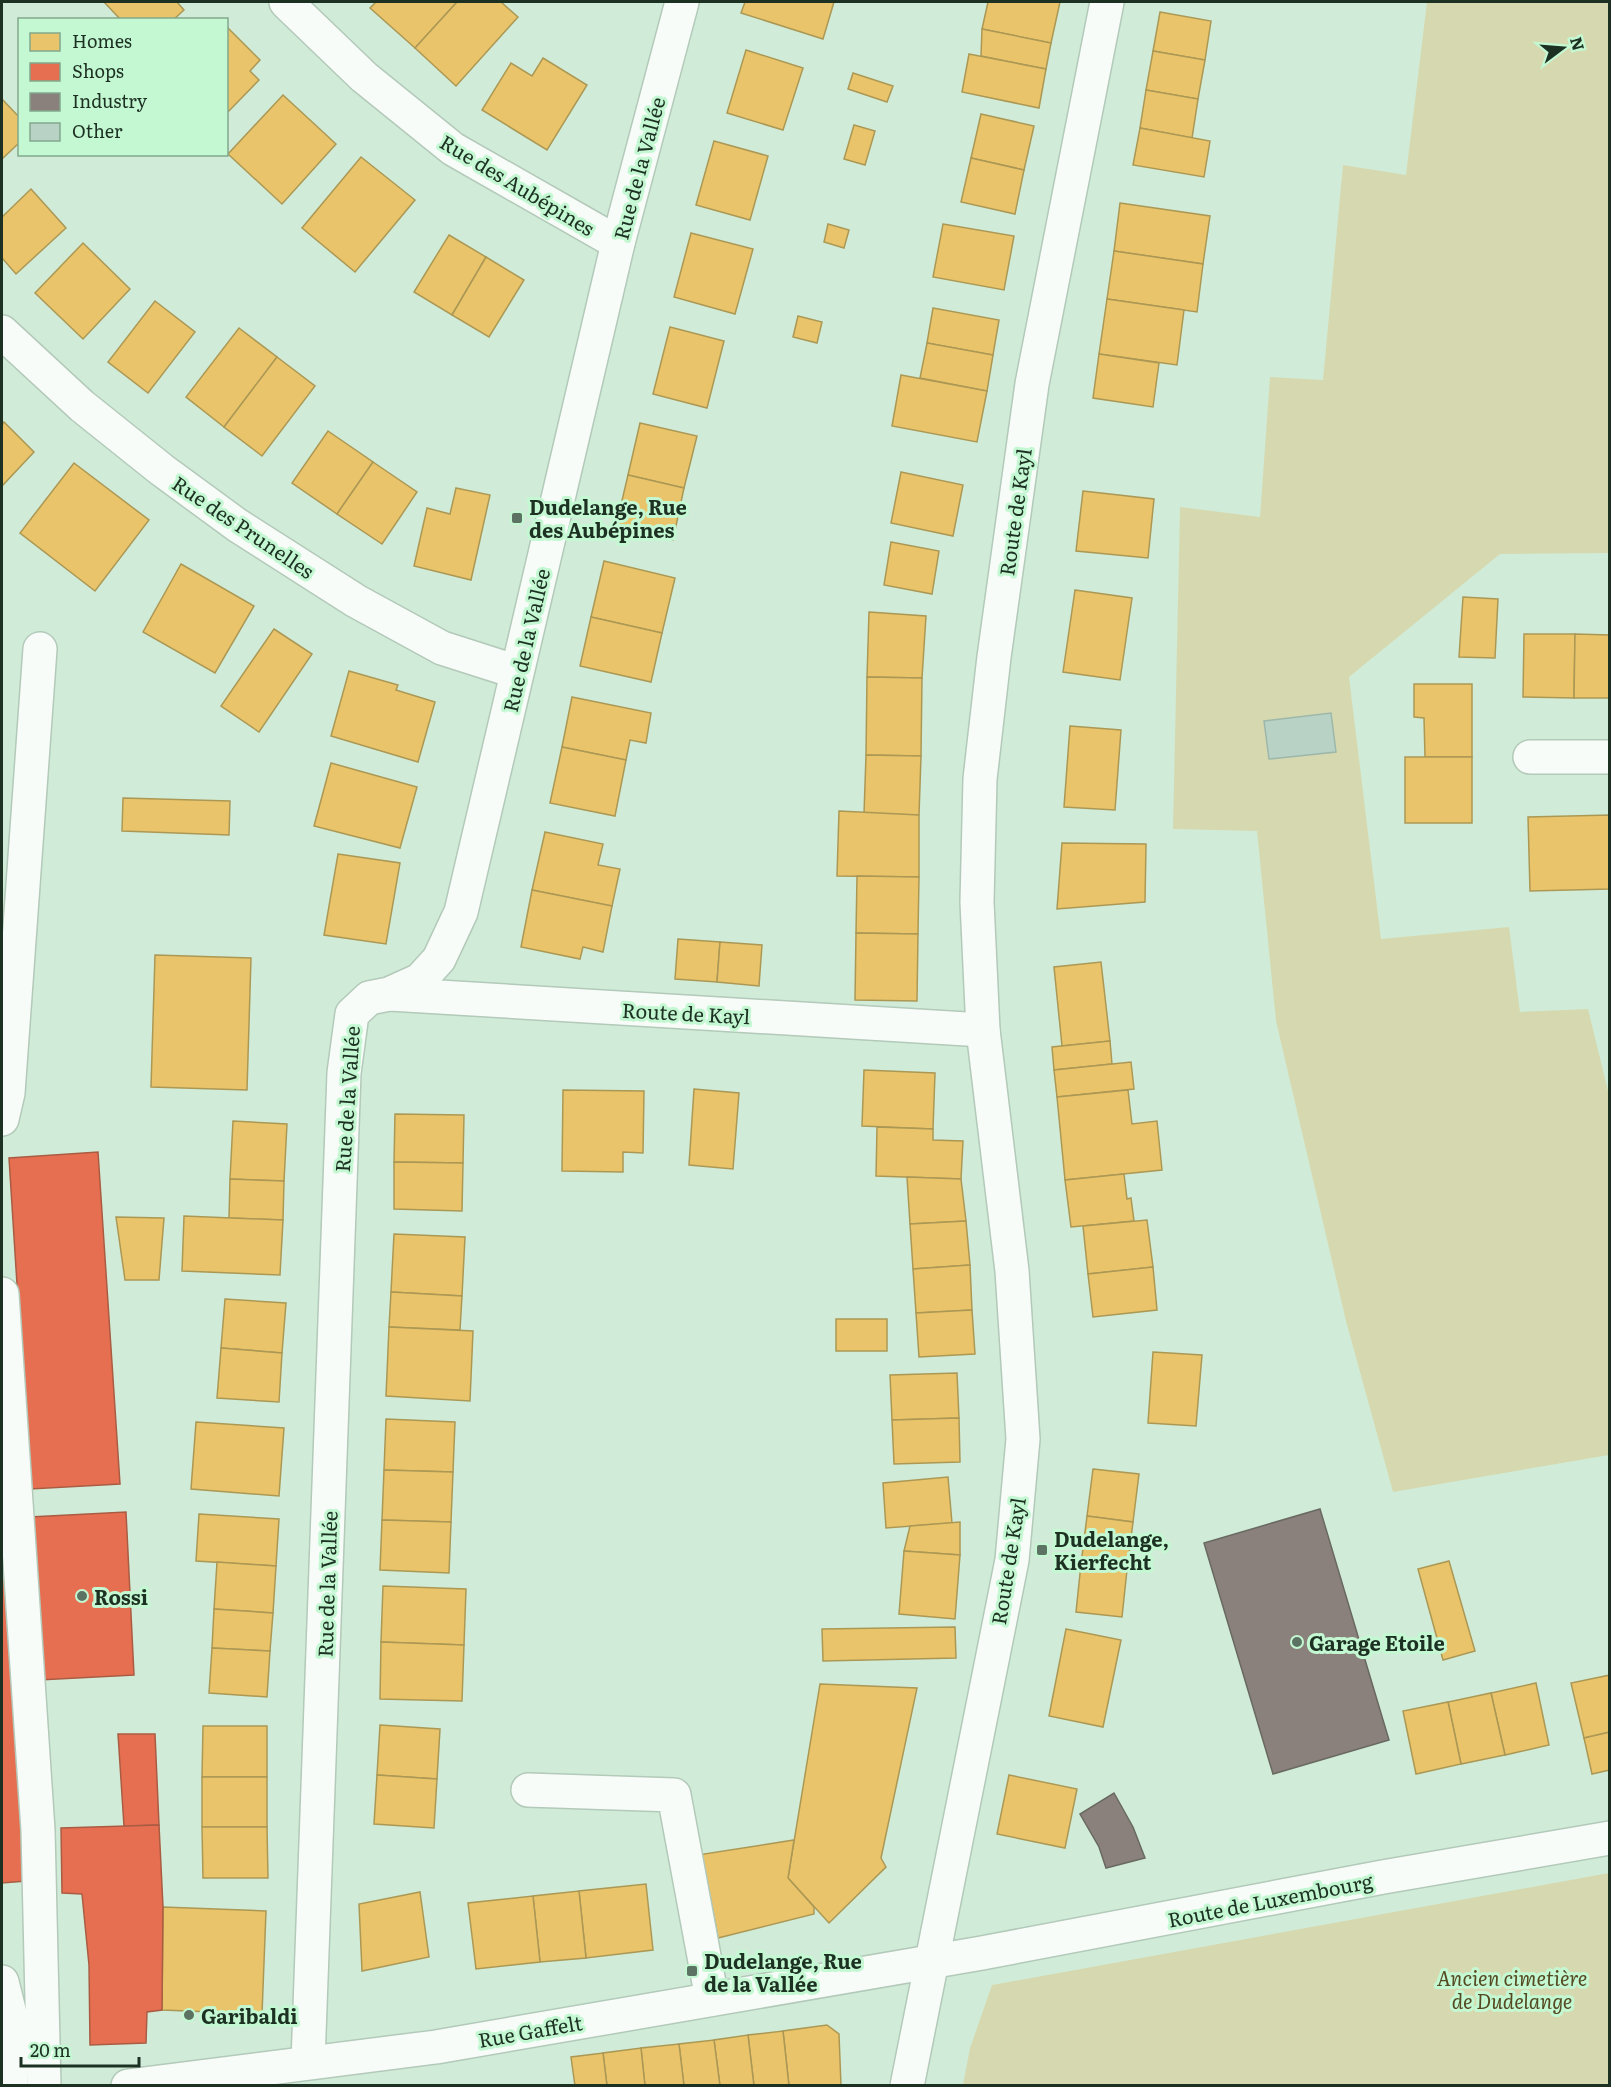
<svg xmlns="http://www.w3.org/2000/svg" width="1611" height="2087" viewBox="0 0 1611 2087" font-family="Literata,serif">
  <rect width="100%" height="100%" fill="#d0ecd8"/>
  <g fill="#d6d9b0">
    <path d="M 1427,2 L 1609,2 L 1609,553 L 1500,554 L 1349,677 L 1381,939 L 1509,927 L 1520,1012 L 1588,1009 L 1610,1099 L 1609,1455 L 1393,1492 L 1346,1321 L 1276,1021 L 1257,831 L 1173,829 L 1180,507 L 1260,517 L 1270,377 L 1323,380 L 1343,165 L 1406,175 Z"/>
    <path d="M 1609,1873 L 1609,2085 L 963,2085 L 970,2048 L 992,1985 Z"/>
  </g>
  <g fill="#e9c46a" stroke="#ac9855" stroke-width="1.5">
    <path d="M 104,2 L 177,2 L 184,10 L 173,20 L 121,20 Z"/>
    <path d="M 376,2 L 457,2 L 415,48 L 370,8 Z"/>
    <path d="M 457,2 L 501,2 L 518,17 L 456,86 L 415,48 Z"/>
    <path d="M 745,2 L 834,2 L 823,39 L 741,13 Z"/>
    <path d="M 988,2 L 1060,2 L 1051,43 L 982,29 Z"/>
    <path d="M 1160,12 L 1211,21 L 1205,60 L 1153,51 Z"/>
    <path d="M 226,26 L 260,60 L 250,71 L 259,80 L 226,114 Z"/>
    <path d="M 982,29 L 1051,43 L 1046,69 L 981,56 Z"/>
    <path d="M 746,50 L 803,68 L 783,130 L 727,113 Z"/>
    <path d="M 1153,51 L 1205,60 L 1198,99 L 1146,90 Z"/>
    <path d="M 969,54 L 1046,69 L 1039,108 L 962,92 Z"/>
    <path d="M 543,58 L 587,85 L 547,150 L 482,110 L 511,63 L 532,76 Z"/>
    <path d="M 853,73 L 893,86 L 887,102 L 848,89 Z"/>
    <path d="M 1146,90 L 1198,99 L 1192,138 L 1140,128 Z"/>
    <path d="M 283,95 L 336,144 L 282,204 L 228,154 Z"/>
    <path d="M 2,99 L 20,118 L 20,142 L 2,159 Z"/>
    <path d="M 981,114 L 1034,126 L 1024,170 L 971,158 Z"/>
    <path d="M 854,125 L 875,131 L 865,165 L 844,159 Z"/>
    <path d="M 1140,128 L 1210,141 L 1204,177 L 1133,165 Z"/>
    <path d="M 714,141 L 768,156 L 750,220 L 696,205 Z"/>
    <path d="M 361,157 L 415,200 L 355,272 L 302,228 Z"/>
    <path d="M 971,158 L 1024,170 L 1015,214 L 961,202 Z"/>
    <path d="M 31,189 L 66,228 L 16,274 L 2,258 L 2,217 Z"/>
    <path d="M 1120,203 L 1210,216 L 1203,264 L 1114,251 Z"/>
    <path d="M 828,224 L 849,230 L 844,248 L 824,242 Z"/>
    <path d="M 943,224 L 1014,236 L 1004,290 L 933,277 Z"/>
    <path d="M 691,233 L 753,249 L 735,314 L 674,297 Z"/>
    <path d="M 449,235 L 486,257 L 452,315 L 414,292 Z"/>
    <path d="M 83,243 L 130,289 L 83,339 L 35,293 Z"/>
    <path d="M 1114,251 L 1203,264 L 1197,312 L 1107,299 Z"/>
    <path d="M 486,257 L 524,280 L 489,337 L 452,315 Z"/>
    <path d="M 1107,299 L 1184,310 L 1177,365 L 1099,354 Z"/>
    <path d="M 155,301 L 195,332 L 148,393 L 108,362 Z"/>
    <path d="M 933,308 L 999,320 L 993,355 L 927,343 Z"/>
    <path d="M 798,316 L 822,322 L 817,343 L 793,337 Z"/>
    <path d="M 670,327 L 724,341 L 707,408 L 653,394 Z"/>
    <path d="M 239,328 L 277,357 L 224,427 L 186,397 Z"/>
    <path d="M 927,343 L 993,355 L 987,391 L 920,378 Z"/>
    <path d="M 1099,354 L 1159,363 L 1153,407 L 1093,398 Z"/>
    <path d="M 277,357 L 315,386 L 262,456 L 224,427 Z"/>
    <path d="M 901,375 L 987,391 L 977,442 L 892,426 Z"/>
    <path d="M 4,422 L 34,452 L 2,486 L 2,425 Z"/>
    <path d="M 640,423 L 697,436 L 684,488 L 628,475 Z"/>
    <path d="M 328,431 L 373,462 L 337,514 L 292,483 Z"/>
    <path d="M 373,462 L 417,492 L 382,544 L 337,514 Z"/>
    <path d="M 74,463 L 149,520 L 95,591 L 20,533 Z"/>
    <path d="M 901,472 L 963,485 L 953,536 L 891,523 Z"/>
    <path d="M 628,475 L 684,488 L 673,540 L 616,526 Z"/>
    <path d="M 456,488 L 490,495 L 471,580 L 414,566 L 427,508 L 450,514 Z"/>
    <path d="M 1083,491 L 1154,499 L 1148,558 L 1076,551 Z"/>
    <path d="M 891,542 L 939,551 L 932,594 L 884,585 Z"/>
    <path d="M 604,561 L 675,578 L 662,633 L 591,617 Z"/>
    <path d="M 181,564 L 254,606 L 215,673 L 143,632 Z"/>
    <path d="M 1075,590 L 1132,598 L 1120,680 L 1063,672 Z"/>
    <path d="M 1463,597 L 1498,599 L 1495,658 L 1459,657 Z"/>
    <path d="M 869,612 L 926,616 L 922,678 L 867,677 Z"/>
    <path d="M 591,617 L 662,633 L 651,682 L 580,666 Z"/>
    <path d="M 274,629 L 312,654 L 259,732 L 221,706 Z"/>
    <path d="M 1524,634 L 1575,634 L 1574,698 L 1523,697 Z"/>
    <path d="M 1575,634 L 1610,635 L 1610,698 L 1574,698 Z"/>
    <path d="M 349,671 L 398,685 L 396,690 L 435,702 L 418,762 L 331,736 Z"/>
    <path d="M 867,677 L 922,678 L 921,756 L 866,755 Z"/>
    <path d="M 1414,684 L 1472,684 L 1472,757 L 1425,757 L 1424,718 L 1414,717 Z"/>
    <path d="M 572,697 L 651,713 L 646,743 L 630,740 L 626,760 L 562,747 Z"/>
    <path d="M 1070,726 L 1121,730 L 1115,810 L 1064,807 Z"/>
    <path d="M 562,747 L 626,760 L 615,816 L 550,803 Z"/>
    <path d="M 866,755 L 921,756 L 919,815 L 864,814 Z"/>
    <rect x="1405" y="757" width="67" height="66"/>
    <path d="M 331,763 L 417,787 L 400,848 L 314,826 Z"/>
    <path d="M 123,798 L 230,801 L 229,835 L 122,831 Z"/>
    <path d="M 839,811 L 919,815 L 919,877 L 837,876 Z"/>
    <path d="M 1610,815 L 1610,889 L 1530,891 L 1528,817 Z"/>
    <path d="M 545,832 L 603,844 L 598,865 L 620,869 L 612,906 L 532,890 Z"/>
    <path d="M 1062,843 L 1146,844 L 1145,902 L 1057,909 Z"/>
    <path d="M 338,854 L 400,863 L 386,944 L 324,935 Z"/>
    <path d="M 857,876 L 919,877 L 918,934 L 856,933 Z"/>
    <path d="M 532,890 L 612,906 L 603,952 L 583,947 L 580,959 L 521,947 Z"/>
    <path d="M 856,933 L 918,934 L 917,1001 L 855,1000 Z"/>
    <path d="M 678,939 L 720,942 L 717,982 L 675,979 Z"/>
    <path d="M 720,942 L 762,945 L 759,986 L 717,982 Z"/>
    <path d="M 155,955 L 251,958 L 247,1090 L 151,1087 Z"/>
    <path d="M 1101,962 L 1110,1041 L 1062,1046 L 1054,967 Z"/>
    <path d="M 1110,1041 L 1112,1064 L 1054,1070 L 1052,1047 Z"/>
    <path d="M 1131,1062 L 1134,1089 L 1057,1097 L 1054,1070 Z"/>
    <path d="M 864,1070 L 935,1073 L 933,1129 L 862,1126 Z"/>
    <path d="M 694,1089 L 739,1093 L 733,1169 L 689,1165 Z"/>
    <path d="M 563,1090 L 644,1091 L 643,1153 L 623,1152 L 623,1172 L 562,1171 Z"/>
    <path d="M 1128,1090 L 1132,1124 L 1157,1121 L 1162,1170 L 1065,1180 L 1057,1097 Z"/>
    <path d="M 395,1114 L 464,1115 L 463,1163 L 394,1162 Z"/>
    <path d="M 233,1121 L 287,1124 L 284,1181 L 230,1179 Z"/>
    <path d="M 877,1127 L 933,1129 L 933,1140 L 963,1141 L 961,1179 L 876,1176 Z"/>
    <path d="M 394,1162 L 463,1163 L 462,1211 L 394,1209 Z"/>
    <path d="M 1124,1174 L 1127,1199 L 1131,1198 L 1134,1221 L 1071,1227 L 1065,1180 Z"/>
    <path d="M 907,1177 L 961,1179 L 966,1221 L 910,1224 Z"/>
    <path d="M 230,1179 L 284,1181 L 283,1220 L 229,1218 Z"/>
    <path d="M 184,1216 L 283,1220 L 280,1275 L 182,1271 Z"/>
    <path d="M 116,1217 L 164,1218 L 159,1280 L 125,1280 Z"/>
    <path d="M 1147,1220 L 1153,1267 L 1088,1274 L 1083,1226 Z"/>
    <path d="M 966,1221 L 970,1265 L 913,1269 L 910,1224 Z"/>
    <path d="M 394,1234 L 465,1237 L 462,1296 L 391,1292 Z"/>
    <path d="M 970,1265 L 972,1310 L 916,1313 L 913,1269 Z"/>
    <path d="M 1153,1267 L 1157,1310 L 1093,1317 L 1088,1274 Z"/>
    <path d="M 391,1292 L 462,1296 L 460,1330 L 389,1327 Z"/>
    <path d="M 225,1299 L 286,1303 L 282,1353 L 221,1348 Z"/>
    <path d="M 972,1310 L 975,1354 L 919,1357 L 916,1313 Z"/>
    <rect x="836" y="1319" width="51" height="32"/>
    <path d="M 389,1327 L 473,1331 L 470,1401 L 386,1396 Z"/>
    <path d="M 221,1348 L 282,1353 L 279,1402 L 217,1398 Z"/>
    <path d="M 1153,1352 L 1202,1355 L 1196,1426 L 1148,1423 Z"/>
    <path d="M 957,1373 L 959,1418 L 892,1420 L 890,1375 Z"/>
    <path d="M 959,1418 L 960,1462 L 894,1464 L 892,1420 Z"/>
    <path d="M 386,1419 L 455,1422 L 453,1472 L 384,1470 Z"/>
    <path d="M 196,1422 L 284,1428 L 279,1496 L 191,1489 Z"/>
    <path d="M 1093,1469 L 1139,1474 L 1133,1522 L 1087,1516 Z"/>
    <path d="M 384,1470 L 453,1472 L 451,1522 L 382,1520 Z"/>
    <path d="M 948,1477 L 952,1523 L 886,1528 L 883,1483 Z"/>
    <path d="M 199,1514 L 279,1519 L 276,1566 L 196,1561 Z"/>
    <path d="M 1087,1516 L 1133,1522 L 1127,1570 L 1081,1564 Z"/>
    <path d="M 382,1520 L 451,1522 L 449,1573 L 380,1570 Z"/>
    <path d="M 960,1522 L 960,1555 L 904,1551 L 910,1526 Z"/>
    <path d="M 904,1551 L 960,1555 L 955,1619 L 899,1614 Z"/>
    <path d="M 1449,1561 L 1475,1651 L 1443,1660 L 1418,1569 Z"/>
    <path d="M 217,1562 L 276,1566 L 273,1613 L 214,1609 Z"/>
    <path d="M 1081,1564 L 1127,1570 L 1122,1617 L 1076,1612 Z"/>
    <path d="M 383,1586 L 466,1589 L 464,1645 L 381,1642 Z"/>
    <path d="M 214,1609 L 273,1613 L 270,1651 L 212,1648 Z"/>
    <path d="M 955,1627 L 956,1658 L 823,1661 L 822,1629 Z"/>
    <path d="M 1066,1629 L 1121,1640 L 1103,1727 L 1049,1716 Z"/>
    <path d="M 381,1642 L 464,1645 L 462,1701 L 380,1699 Z"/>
    <path d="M 212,1648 L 270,1651 L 267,1697 L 209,1693 Z"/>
    <path d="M 1610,1675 L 1610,1732 L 1584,1738 L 1571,1683 Z"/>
    <path d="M 1536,1683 L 1549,1745 L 1505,1755 L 1491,1693 Z"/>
    <path d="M 820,1684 L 917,1688 L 881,1858 L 886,1867 L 829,1923 L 788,1878 Z"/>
    <path d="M 1491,1693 L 1505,1755 L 1461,1764 L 1448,1702 Z"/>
    <path d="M 1448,1702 L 1461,1764 L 1416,1774 L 1403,1711 Z"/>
    <path d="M 380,1725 L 440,1729 L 437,1779 L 377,1775 Z"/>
    <path d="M 203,1726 L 267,1726 L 267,1777 L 202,1777 Z"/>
    <path d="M 1610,1732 L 1610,1770 L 1592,1774 L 1584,1738 Z"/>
    <path d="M 377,1775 L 437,1779 L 434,1828 L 374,1824 Z"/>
    <path d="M 1009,1775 L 1077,1789 L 1065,1848 L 997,1834 Z"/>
    <rect x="202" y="1777" width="65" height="50"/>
    <path d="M 202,1827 L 267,1827 L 268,1878 L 203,1878 Z"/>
    <path d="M 794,1840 L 788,1878 L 814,1907 L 814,1914 L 718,1938 L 710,1896 L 691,1856 Z"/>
    <path d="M 646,1884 L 653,1950 L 586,1958 L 579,1891 Z"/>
    <path d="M 579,1891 L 586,1958 L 540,1962 L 533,1896 Z"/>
    <path d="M 420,1892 L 429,1957 L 362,1971 L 359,1904 Z"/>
    <path d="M 533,1896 L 540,1962 L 476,1969 L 468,1903 Z"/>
    <path d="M 163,1907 L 266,1911 L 262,2014 L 162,2010 Z"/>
    <path d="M 827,2025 L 839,2034 L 841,2086 L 789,2086 L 783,2031 Z"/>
    <path d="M 783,2031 L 789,2086 L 754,2086 L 748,2035 Z"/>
    <path d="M 748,2035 L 754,2086 L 720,2086 L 714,2040 Z"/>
    <path d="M 714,2040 L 720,2086 L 684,2086 L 679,2044 Z"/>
    <path d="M 679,2044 L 684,2086 L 645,2086 L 641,2048 Z"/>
    <path d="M 641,2048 L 645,2086 L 607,2086 L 603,2053 Z"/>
    <path d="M 603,2053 L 607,2086 L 575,2086 L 571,2057 Z"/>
  </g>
  <g fill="#e76f51" stroke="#aa5c43" stroke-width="1.5">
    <path d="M 98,1152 L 120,1484 L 30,1489 L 9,1158 Z"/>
    <path d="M 126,1512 L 134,1675 L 39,1680 L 30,1517 Z"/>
    <path d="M 2,1523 L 26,1881 L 2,1883 Z"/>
    <path d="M 118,1734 L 155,1734 L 159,1825 L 124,1826 Z"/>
    <path d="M 159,1825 L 163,1907 L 162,2010 L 147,2012 L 146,2043 L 90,2045 L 89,1965 L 82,1894 L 62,1893 L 61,1828 Z"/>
  </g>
  <g fill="#8a817c" stroke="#696961" stroke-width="1.5">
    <path d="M 1320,1509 L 1389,1740 L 1273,1774 L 1204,1543 Z"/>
    <path d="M 1114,1793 L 1133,1827 L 1145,1858 L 1106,1868 L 1099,1847 L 1080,1814 Z"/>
  </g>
  <path fill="#b8d2c5" stroke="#9db7aa" stroke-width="1.5" d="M 1331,713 L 1336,752 L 1269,759 L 1264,721 Z"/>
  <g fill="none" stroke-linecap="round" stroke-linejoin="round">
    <defs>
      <g id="minor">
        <path d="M 286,2 L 364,77 L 453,149 L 618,243"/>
        <path d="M 2,332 L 82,406 L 162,470 L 237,525 L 356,601 L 442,648 L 517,672"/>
        <path d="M 1530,757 L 1610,757"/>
        <path d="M 390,994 L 983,1030"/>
        <path d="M 2,1119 L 8,1093 L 40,649"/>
        <path d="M 2,1294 L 38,1830 L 44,2086"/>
        <path d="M 528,1790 L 674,1795 L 712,1999"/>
        <path d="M 2,1982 L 12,2022 L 11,2086"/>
        <path d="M 308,2062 L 344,1073 L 352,1014 L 369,998 L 389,994 L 420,980 L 439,959 L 461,912 L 618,243 L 682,2"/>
      </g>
      <g id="major">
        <path d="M 128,2086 L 436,2047 L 982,1953 L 1383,1877 L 1610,1838"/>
        <path d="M 907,2086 L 1012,1560 L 1023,1439 L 1012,1271 L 983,1030 L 977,902 L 980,779 L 994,657 L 1032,384 L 1107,2"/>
      </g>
    </defs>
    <use href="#minor" stroke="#b3c9b9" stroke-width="36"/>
    <use href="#major" stroke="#b3c9b9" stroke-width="36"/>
    <use href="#minor" stroke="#f8fcf9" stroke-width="33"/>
    <use href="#major" stroke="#f8fcf9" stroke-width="33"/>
  </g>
  <g fill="#5c7262" stroke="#c4f8d2" stroke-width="2">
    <rect x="511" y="512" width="12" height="12" rx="3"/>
    <rect x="1036" y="1544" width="12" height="12" rx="3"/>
    <circle cx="82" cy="1596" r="6"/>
    <circle cx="1297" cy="1642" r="6"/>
    <rect x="686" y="1965" width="12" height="12" rx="3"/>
    <circle cx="189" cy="2015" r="6"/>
  </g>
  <g text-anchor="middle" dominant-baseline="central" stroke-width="6" stroke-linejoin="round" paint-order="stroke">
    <g font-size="20" fill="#1d3123" stroke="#c4f8d2">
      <text transform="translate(638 168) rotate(-75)">Rue de la Vallée</text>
      <text transform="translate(518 184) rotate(31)">Rue des Aubépines</text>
      <text transform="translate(1014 512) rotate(-82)">Route de Kayl</text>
      <text transform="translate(244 526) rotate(34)">Rue des Prunelles</text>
      <text transform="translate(525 640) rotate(-77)">Rue de la Vallée</text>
      <text transform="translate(686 1012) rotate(3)">Route de Kayl</text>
      <text transform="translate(346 1099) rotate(-86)">Rue de la Vallée</text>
      <text transform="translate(1007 1561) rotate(-81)">Route de Kayl</text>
      <text transform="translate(326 1584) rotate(-88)">Rue de la Vallée</text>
      <text transform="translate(1270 1899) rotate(-11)">Route de Luxembourg</text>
      <text transform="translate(530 2030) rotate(-10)">Rue Gaffelt</text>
    </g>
    <g font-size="20" font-weight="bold" fill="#1d3123" stroke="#c4f8d2" text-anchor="start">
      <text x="529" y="506">Dudelange, Rue<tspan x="529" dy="23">des Aubépines</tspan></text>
      <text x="1054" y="1538">Dudelange,<tspan x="1054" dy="23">Kierfecht</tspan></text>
      <text x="94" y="1596">Rossi</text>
      <text x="1309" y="1642">Garage Etoile</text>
      <text x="704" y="1960">Dudelange, Rue<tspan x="704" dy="23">de la Vallée</tspan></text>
      <text x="201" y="2015">Garibaldi</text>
    </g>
    <g font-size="20" font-style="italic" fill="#544921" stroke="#c4f8d2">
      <text x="1512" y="1977">Ancien cimetière<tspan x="1512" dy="23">de Dudelange</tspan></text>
    </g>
  </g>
  <rect width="1611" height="2087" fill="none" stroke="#1d3123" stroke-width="6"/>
  <rect x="18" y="18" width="210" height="138" fill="#c4f8d2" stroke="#81a88c" stroke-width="1.5"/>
  <rect x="30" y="33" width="30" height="18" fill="#e9c46a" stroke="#81a88c" stroke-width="1.5"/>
  <text x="72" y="48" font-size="18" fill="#1d3123">Homes</text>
  <rect x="30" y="63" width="30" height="18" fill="#e76f51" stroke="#81a88c" stroke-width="1.5"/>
  <text x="72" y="78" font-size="18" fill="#1d3123">Shops</text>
  <rect x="30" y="93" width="30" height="18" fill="#8a817c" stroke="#81a88c" stroke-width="1.5"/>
  <text x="72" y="108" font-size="18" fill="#1d3123">Industry</text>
  <rect x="30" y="123" width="30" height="18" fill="#b8d2c5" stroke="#81a88c" stroke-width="1.5"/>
  <text x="72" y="138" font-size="18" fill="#1d3123">Other</text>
  <g transform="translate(1563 48) rotate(74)" stroke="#c4f8d2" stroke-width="4.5" paint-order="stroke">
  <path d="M0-4.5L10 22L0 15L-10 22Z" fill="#1d3123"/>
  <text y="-9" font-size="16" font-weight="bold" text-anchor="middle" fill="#1d3123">N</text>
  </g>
  <path d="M21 2057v9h118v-9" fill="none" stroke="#1d3123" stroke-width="3"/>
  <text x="30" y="2057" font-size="18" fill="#1d3123" stroke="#c4f8d2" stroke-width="4.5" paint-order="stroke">20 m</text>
</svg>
